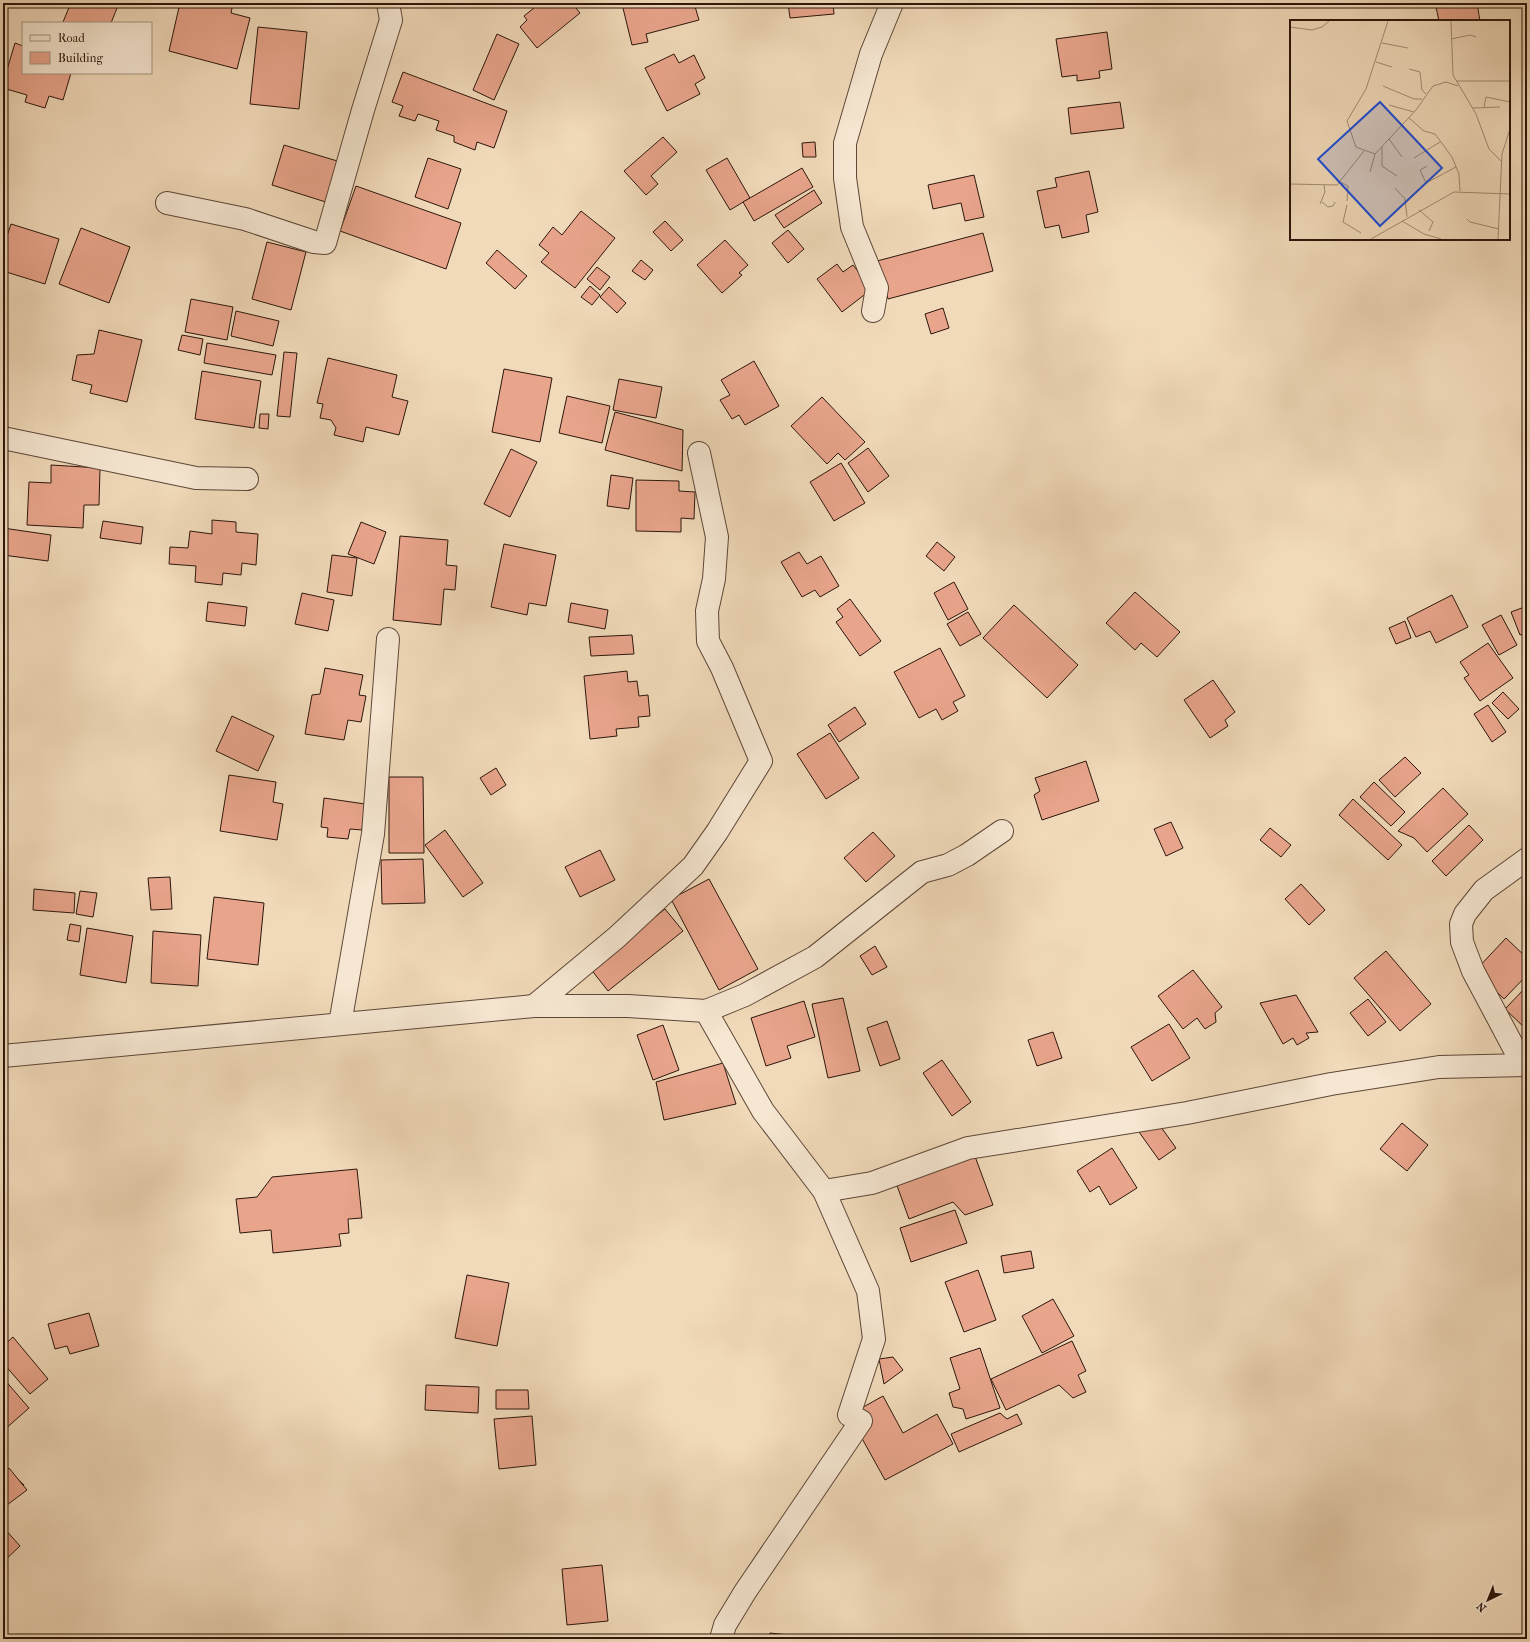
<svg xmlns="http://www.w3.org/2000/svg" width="1530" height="1642" viewBox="0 0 1530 1642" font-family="'IM FELL French Canon',serif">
  <rect width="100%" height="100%" fill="#f1daba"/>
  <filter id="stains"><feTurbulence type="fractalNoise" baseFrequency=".005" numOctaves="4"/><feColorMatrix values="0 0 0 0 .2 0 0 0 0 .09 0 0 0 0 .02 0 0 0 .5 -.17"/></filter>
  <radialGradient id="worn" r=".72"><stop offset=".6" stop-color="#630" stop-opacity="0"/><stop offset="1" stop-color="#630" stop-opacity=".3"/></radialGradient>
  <g fill="#e9a58c" stroke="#2c160b">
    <path d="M 65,3 L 119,3 L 111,23 L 65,23 L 63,22 L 70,5 Z"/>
    <path d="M 180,3 L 233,3 L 231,13 L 250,18 L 237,69 L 169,51 Z"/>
    <path d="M 540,3 L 572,3 L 580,13 L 537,48 L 520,27 L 527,20 L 524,16 Z"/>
    <path d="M 627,3 L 694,3 L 699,20 L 646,34 L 648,42 L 632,45 L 622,4 Z"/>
    <path d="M 788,3 L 833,3 L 834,14 L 790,18 Z"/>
    <path d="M 1457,3 L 1477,3 L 1480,21 L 1439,21 L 1436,7 Z"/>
    <path d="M 258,27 L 307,32 L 299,109 L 250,104 Z"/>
    <path d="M 1107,32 L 1112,69 L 1099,71 L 1100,78 L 1077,81 L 1077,75 L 1062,77 L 1056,39 Z"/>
    <path d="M 497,34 L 519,44 L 494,100 L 473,90 Z"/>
    <path d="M 15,43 L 23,46 L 23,73 L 71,73 L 63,100 L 49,96 L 45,108 L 25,102 L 27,95 L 3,88 L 3,83 Z"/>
    <path d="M 674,54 L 679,63 L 694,55 L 705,78 L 695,84 L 700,94 L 667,111 L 645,68 Z"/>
    <path d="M 403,72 L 507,111 L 494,148 L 477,142 L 475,150 L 454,142 L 454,136 L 436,130 L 439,121 L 418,114 L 415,121 L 399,116 L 403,106 L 392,102 Z"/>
    <path d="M 1120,102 L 1124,128 L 1071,134 L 1068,108 Z"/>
    <path d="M 663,137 L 677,152 L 651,176 L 658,184 L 646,195 L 624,171 Z"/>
    <path d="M 815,142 L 816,157 L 803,157 L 802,143 Z"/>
    <path d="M 284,145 L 344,163 L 332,204 L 272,185 Z"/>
    <path d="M 428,158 L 461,169 L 448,209 L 415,197 Z"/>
    <path d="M 727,158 L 750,198 L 730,210 L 706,170 Z"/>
    <path d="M 802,168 L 813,187 L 754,221 L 743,202 Z"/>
    <path d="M 1089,171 L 1098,212 L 1086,215 L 1089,232 L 1062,238 L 1059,225 L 1045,228 L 1037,191 L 1057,187 L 1055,178 Z"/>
    <path d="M 974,175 L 984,217 L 965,221 L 961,203 L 933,209 L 928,185 Z"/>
    <path d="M 356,186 L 461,223 L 446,269 L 340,231 Z"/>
    <path d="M 814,190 L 822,203 L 784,228 L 775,215 Z"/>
    <path d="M 581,211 L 615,238 L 575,288 L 541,262 L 549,253 L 539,245 L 553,227 L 562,235 Z"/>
    <path d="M 665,221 L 683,240 L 671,251 L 653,232 Z"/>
    <path d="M 11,224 L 59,239 L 45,284 L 3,271 L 3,248 Z"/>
    <path d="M 81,228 L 130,247 L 109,303 L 59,284 Z"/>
    <path d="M 788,230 L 804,249 L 788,263 L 772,243 Z"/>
    <path d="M 983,233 L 993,271 L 888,299 L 877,261 Z"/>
    <path d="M 725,240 L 748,265 L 739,273 L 742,275 L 722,293 L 697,265 Z"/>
    <path d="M 267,242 L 306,252 L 291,310 L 252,299 Z"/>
    <path d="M 497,250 L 527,276 L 515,289 L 486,263 Z"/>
    <path d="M 641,260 L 653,270 L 645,280 L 632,271 Z"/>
    <path d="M 837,264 L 843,272 L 853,265 L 872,289 L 842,312 L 817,279 Z"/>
    <path d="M 597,267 L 610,277 L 600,290 L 587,279 Z"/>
    <path d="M 590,286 L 600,295 L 592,305 L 581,297 Z"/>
    <path d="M 609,287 L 626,303 L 617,313 L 600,297 Z"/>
    <path d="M 191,299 L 233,307 L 227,340 L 185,332 Z"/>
    <path d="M 943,308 L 949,328 L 931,334 L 925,314 Z"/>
    <path d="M 236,311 L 279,321 L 273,346 L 231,336 Z"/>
    <path d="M 99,330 L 142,340 L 127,402 L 90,393 L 92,385 L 72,380 L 77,355 L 94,354 Z"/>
    <path d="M 182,335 L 203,339 L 200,355 L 178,350 Z"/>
    <path d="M 207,343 L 276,355 L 272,375 L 204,363 Z"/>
    <path d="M 284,352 L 297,353 L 290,417 L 277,416 Z"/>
    <path d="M 328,358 L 397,375 L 392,397 L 408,401 L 399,435 L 366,427 L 363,442 L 334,435 L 336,428 L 331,420 L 320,418 L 323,404 L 317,403 Z"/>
    <path d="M 754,361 L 779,406 L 745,425 L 739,415 L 732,419 L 720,400 L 730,395 L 721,380 Z"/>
    <path d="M 504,369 L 552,378 L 540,442 L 492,432 Z"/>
    <path d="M 202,371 L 261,381 L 254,428 L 195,419 Z"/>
    <path d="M 619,379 L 662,387 L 656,418 L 613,410 Z"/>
    <path d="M 567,396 L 610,406 L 602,443 L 559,433 Z"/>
    <path d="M 822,397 L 865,442 L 845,460 L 838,453 L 827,464 L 791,426 Z"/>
    <path d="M 615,412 L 683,430 L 682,471 L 605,450 Z"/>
    <path d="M 260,414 L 269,414 L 268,429 L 259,428 Z"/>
    <path d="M 868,448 L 889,476 L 868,492 L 848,463 Z"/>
    <path d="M 511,449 L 537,462 L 510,517 L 484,504 Z"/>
    <path d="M 841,463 L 865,503 L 834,521 L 810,482 Z"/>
    <path d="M 51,465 L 100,468 L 99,505 L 84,505 L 83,528 L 27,525 L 29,482 L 51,483 Z"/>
    <path d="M 611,475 L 633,478 L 629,509 L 607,506 Z"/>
    <path d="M 636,480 L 679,481 L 679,491 L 695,492 L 694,519 L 681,518 L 681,532 L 636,531 Z"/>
    <path d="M 212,520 L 236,522 L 236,532 L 258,534 L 256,565 L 242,563 L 241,575 L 223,573 L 222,585 L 195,582 L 196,566 L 169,564 L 170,547 L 188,548 L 190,531 L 212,534 Z"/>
    <path d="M 103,521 L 143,527 L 141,544 L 100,538 Z"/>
    <path d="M 361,522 L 386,532 L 374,564 L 348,554 Z"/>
    <path d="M 3,528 L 51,535 L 48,561 L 3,555 Z"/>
    <path d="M 400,536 L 448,540 L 446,565 L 457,566 L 455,590 L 444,589 L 441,625 L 393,620 Z"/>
    <path d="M 937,542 L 955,557 L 944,571 L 926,556 Z"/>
    <path d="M 504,544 L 556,555 L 546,606 L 529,603 L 527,615 L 491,607 Z"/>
    <path d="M 799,552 L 807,564 L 821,556 L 839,586 L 820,597 L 815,590 L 802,597 L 781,562 Z"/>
    <path d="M 332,555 L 357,558 L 352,596 L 327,592 Z"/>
    <path d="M 954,582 L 968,609 L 948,620 L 934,593 Z"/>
    <path d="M 1135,592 L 1180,632 L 1157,657 L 1141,643 L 1135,650 L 1106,623 Z"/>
    <path d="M 302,593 L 334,600 L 328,631 L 295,624 Z"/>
    <path d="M 1452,595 L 1468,627 L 1436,643 L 1430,631 L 1416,637 L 1407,618 Z"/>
    <path d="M 850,599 L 881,641 L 860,656 L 836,622 L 843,617 L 837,609 Z"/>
    <path d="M 208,602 L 247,607 L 245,626 L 206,621 Z"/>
    <path d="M 571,603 L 608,610 L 605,629 L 568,622 Z"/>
    <path d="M 1014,605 L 1078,665 L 1047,698 L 983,638 Z"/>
    <path d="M 1527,606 L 1527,633 L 1520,635 L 1511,612 Z"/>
    <path d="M 968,612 L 981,634 L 960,646 L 947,624 Z"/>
    <path d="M 1501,615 L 1517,645 L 1499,655 L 1482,625 Z"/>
    <path d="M 1405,621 L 1411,638 L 1396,644 L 1389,628 Z"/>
    <path d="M 632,635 L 634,654 L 591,656 L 589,637 Z"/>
    <path d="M 1488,643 L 1513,678 L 1480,701 L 1464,678 L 1469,675 L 1460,662 Z"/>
    <path d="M 940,648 L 965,696 L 953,702 L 958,711 L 942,720 L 936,709 L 919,718 L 894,672 Z"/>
    <path d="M 325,668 L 363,675 L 359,695 L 366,696 L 361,722 L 348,720 L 344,740 L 305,734 L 312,695 L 320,694 Z"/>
    <path d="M 627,671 L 628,682 L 637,681 L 639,696 L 648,695 L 650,716 L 638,717 L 639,727 L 616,729 L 617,736 L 590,739 L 584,676 Z"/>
    <path d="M 1213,680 L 1235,712 L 1225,720 L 1228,726 L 1210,738 L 1184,700 Z"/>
    <path d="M 1503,692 L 1519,709 L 1508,719 L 1492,703 Z"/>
    <path d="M 1488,705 L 1506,732 L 1492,742 L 1474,714 Z"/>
    <path d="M 855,707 L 866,724 L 839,742 L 828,725 Z"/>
    <path d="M 232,716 L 274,736 L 258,771 L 216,751 Z"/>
    <path d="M 830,733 L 859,778 L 826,799 L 797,754 Z"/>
    <path d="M 1405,757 L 1421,773 L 1395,797 L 1379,780 Z"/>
    <path d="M 1086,761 L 1099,801 L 1042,820 L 1034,795 L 1040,791 L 1035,778 Z"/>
    <path d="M 496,768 L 506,785 L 491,795 L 480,778 Z"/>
    <path d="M 229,775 L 276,782 L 273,802 L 283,804 L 277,840 L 220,831 Z"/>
    <path d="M 389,777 L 423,777 L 424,853 L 389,853 Z"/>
    <path d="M 1374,782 L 1405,812 L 1391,826 L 1360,797 Z"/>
    <path d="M 1443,788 L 1468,814 L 1427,852 L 1414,838 L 1398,831 Z"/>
    <path d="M 324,798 L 365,804 L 362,830 L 350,829 L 348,839 L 327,837 L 328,828 L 321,827 Z"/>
    <path d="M 1353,799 L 1402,845 L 1388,860 L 1339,815 Z"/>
    <path d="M 1171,822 L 1183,848 L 1166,856 L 1154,829 Z"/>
    <path d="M 1469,825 L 1483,840 L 1446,876 L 1432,861 Z"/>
    <path d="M 1270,828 L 1291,845 L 1281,857 L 1260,840 Z"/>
    <path d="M 445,830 L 483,883 L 463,897 L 425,845 Z"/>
    <path d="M 873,832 L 895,856 L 866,882 L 844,858 Z"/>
    <path d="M 600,850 L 615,880 L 580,897 L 565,867 Z"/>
    <path d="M 423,859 L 425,903 L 382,904 L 381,860 Z"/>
    <path d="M 170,877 L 172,909 L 151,910 L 148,878 Z"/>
    <path d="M 709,879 L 758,969 L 719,990 L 671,899 Z"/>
    <path d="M 1301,884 L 1325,910 L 1309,925 L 1285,899 Z"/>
    <path d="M 34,889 L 75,893 L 74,913 L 33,910 Z"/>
    <path d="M 80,891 L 97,893 L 93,917 L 76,914 Z"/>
    <path d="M 214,897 L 264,903 L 258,965 L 207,959 Z"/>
    <path d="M 665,909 L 683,931 L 608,991 L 590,968 Z"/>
    <path d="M 70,924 L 81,926 L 79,942 L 67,940 Z"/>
    <path d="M 87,928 L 133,936 L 126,983 L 80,975 Z"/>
    <path d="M 153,931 L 201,935 L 198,986 L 151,983 Z"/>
    <path d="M 1506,938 L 1527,958 L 1527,975 L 1504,999 L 1475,971 Z"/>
    <path d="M 875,946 L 887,967 L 872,975 L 860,956 Z"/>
    <path d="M 1386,951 L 1431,1004 L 1400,1031 L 1354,978 Z"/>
    <path d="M 1193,970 L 1222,1007 L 1215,1013 L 1216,1022 L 1205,1029 L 1197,1018 L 1183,1029 L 1158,996 Z"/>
    <path d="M 1527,986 L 1527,1030 L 1505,1009 Z"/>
    <path d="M 1296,995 L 1318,1032 L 1306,1033 L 1309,1038 L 1297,1045 L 1293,1038 L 1283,1044 L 1260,1003 Z"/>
    <path d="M 843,998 L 860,1071 L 828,1078 L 812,1004 Z"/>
    <path d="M 1368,999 L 1386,1022 L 1368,1036 L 1350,1013 Z"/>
    <path d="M 804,1001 L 815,1037 L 787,1046 L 791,1058 L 766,1066 L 751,1018 Z"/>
    <path d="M 887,1021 L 900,1059 L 880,1066 L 867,1028 Z"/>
    <path d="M 1169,1024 L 1190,1058 L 1152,1081 L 1131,1047 Z"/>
    <path d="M 663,1025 L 679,1070 L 653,1080 L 637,1035 Z"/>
    <path d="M 1053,1032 L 1062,1058 L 1037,1066 L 1028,1040 Z"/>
    <path d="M 942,1060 L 971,1102 L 952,1116 L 923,1073 Z"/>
    <path d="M 723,1063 L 736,1104 L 664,1120 L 656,1082 Z"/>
    <path d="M 1156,1120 L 1176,1148 L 1159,1160 L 1139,1132 Z"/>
    <path d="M 1402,1123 L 1428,1145 L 1407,1171 L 1380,1149 Z"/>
    <path d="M 1112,1148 L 1137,1188 L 1110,1205 L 1099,1186 L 1090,1192 L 1077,1171 Z"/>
    <path d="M 973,1151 L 993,1205 L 965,1215 L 953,1202 L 909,1219 L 895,1180 Z"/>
    <path d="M 357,1169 L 362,1218 L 348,1219 L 349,1233 L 339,1234 L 341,1246 L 273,1253 L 271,1230 L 240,1233 L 236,1199 L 257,1197 L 272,1177 Z"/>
    <path d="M 955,1210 L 967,1243 L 911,1262 L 900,1228 Z"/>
    <path d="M 1031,1251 L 1034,1268 L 1004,1273 L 1001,1256 Z"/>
    <path d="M 978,1270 L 996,1320 L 964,1332 L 945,1282 Z"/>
    <path d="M 467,1275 L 509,1283 L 497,1346 L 455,1338 Z"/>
    <path d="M 1053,1299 L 1074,1336 L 1042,1353 L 1022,1316 Z"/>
    <path d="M 89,1313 L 99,1346 L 70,1354 L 67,1346 L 55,1349 L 48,1324 Z"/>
    <path d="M 13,1337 L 48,1379 L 30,1394 L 3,1363 L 3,1346 Z"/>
    <path d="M 1072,1341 L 1086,1371 L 1078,1375 L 1086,1392 L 1073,1398 L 1059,1385 L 1006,1410 L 991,1379 Z"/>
    <path d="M 980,1348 L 1000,1408 L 966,1419 L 963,1409 L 953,1407 L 949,1393 L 960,1389 L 950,1358 Z"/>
    <path d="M 893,1357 L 903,1370 L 884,1384 L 879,1359 Z"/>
    <path d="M 3,1378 L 29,1408 L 3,1431 Z"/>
    <path d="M 426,1385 L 479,1387 L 478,1413 L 425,1410 Z"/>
    <path d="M 496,1390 L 528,1390 L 529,1409 L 496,1409 Z"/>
    <path d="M 883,1396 L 903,1433 L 937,1414 L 953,1444 L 885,1480 L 849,1415 Z"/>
    <path d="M 1000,1413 L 1007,1419 L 1017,1414 L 1022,1424 L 959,1452 L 951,1434 Z"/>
    <path d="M 532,1416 L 536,1465 L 499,1469 L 494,1419 Z"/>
    <path d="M 5,1467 L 24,1485 L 3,1508 L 3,1470 Z"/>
    <path d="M 9,1468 L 27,1490 L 3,1508 L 3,1473 Z"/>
    <path d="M 3,1527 L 20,1546 L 3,1562 Z"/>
    <path d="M 602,1565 L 608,1621 L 567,1625 L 562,1569 Z"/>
    <path d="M 770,1633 L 798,1636 L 798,1639 L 769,1639 Z"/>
  </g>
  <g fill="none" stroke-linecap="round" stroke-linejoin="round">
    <defs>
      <g id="minor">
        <path d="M 167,203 L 245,219 L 314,242 L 325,243 L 363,110 L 391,20 L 388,3"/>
        <path d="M 873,311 L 877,288 L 852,227 L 845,178 L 845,143 L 871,54 L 892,3"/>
        <path d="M 3,438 L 196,478 L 247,479"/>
        <path d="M 534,1006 L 617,937 L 693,866 L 717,832 L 761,761 L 722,668 L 708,641 L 707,611 L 714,579 L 717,537 L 699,453"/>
        <path d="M 706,1011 L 763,1111 L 824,1191 L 868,1291 L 874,1339 L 849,1415 L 861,1421 L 745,1592 L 725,1625 L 721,1639"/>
        <path d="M 340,1024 L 373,834 L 388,639"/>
        <path d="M 3,1056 L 534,1006 L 628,1006 L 706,1011 L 745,995 L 815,957 L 922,872 L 948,865 L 967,855 L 1002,831"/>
        <path d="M 1523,1065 L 1473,971 L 1462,942 L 1461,924 L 1465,914 L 1484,890 L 1527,859"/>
        <path d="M 824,1191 L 872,1183 L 968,1148 L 1187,1113 L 1331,1084 L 1439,1067 L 1527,1065"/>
      </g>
    </defs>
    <use href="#minor" stroke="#5d4737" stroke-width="24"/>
    <use href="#minor" stroke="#f6e7d2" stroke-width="22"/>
  </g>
  <g transform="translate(1290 20)">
    <rect width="220" height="220" fill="#f1daba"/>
    <path fill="none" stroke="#a28c74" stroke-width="1" d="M 161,1 L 163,55 L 186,94 L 199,129 L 212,142M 0,7 L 22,10 L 32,7 L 39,1M 161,19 L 180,15 L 186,17M 92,23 L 118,28M 86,42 L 102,47M 119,49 L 130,52 L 132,70 L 136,74M 166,61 L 220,61M 93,66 L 124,79 L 132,79M 99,85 L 124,92M 194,87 L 196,77 L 220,82M 183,88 L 210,87M 119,98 L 134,111 L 145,114 L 162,137 L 169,154 L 170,171M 99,119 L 112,137M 92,127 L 92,146 L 107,156M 85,134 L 66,127 L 57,101 L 76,69 L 98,1M 124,138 L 150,122M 137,146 L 130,150 L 136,163 L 166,147M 80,152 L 85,134 L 126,90 L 143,66 L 156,62 L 168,66M 50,162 L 58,166 L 57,181M 0,164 L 47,165 L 74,131M 105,168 L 115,179 L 117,197M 32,182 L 38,187 L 43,186 L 45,182M 30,184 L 35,172 L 34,165M 57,185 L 53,202 L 71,213M 129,190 L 143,202 L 139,211M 177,199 L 180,202 L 209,209M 112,201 L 134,214 L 151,219M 81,219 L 164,172 L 220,174M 208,219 L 212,134 L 220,109"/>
    <path fill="#1d4ed8" fill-opacity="0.15" stroke="#1d4ed8" stroke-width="2" d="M 90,82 L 152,148 L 90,206 L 28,139 Z"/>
    <rect width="220" height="220" fill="none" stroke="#2c160b" stroke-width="2"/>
  </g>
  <rect width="1530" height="1642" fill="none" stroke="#f1daba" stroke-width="16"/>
  <rect x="4" y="4" width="1522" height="1634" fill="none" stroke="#2c160b" stroke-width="2"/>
  <rect x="8" y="8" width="1514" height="1626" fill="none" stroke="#2c160b"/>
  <rect x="22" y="22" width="130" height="52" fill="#f6e7d2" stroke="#a59382"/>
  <rect x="30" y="35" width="20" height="6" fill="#f6e7d2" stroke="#a59382"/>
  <text x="58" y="42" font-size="12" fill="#2c160b">Road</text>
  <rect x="30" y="52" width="20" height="12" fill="#e9a58c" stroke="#a59382"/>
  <text x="58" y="62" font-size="12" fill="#2c160b">Building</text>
  <g transform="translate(1488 1600) rotate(223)" stroke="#f6e7d2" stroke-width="3" paint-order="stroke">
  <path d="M0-3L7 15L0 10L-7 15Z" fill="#2c160b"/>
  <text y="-6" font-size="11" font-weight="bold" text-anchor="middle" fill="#2c160b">N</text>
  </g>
  <rect width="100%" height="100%" filter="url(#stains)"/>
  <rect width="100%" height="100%" fill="url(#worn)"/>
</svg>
